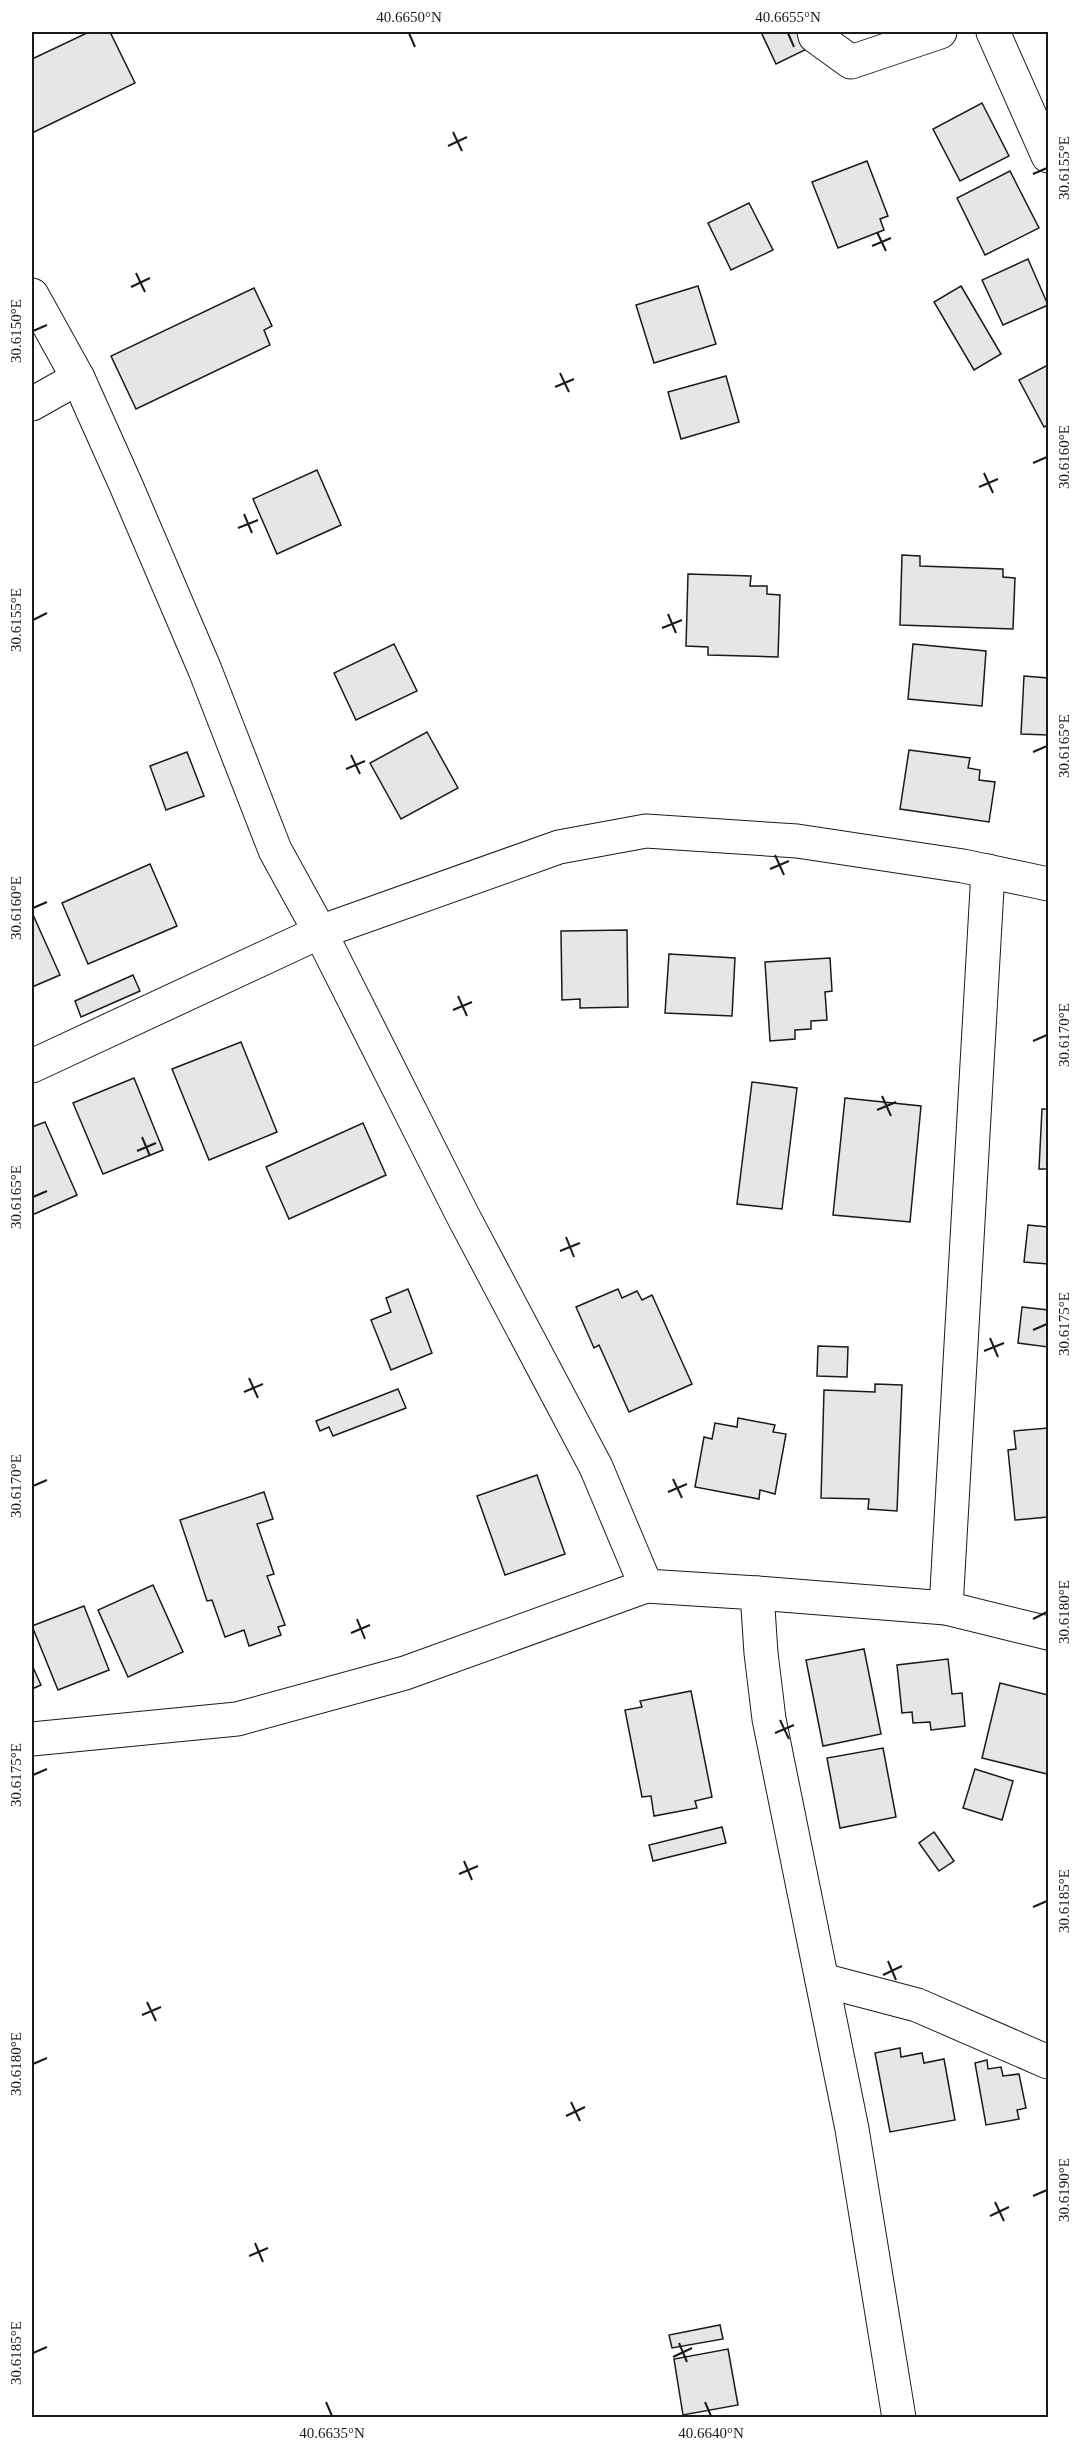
<svg xmlns="http://www.w3.org/2000/svg" width="1080" height="2449" viewBox="0 0 1080 2449" font-family="Georgia,serif">
  <rect width="100%" height="100%" fill="#fff"/>
  <g fill="#e6e6e6" stroke="#1a1a1a" stroke-width="1.5">
    <path d="M 89,32 L 110,32 L 135,83 L 32,133 L 32,59 Z"/>
    <path d="M 761,32 L 810,32 L 815,45 L 776,64 Z"/>
    <path d="M 982,103 L 1009,156 L 960,181 L 933,129 Z"/>
    <path d="M 867,161 L 888,216 L 880,219 L 884,230 L 838,248 L 812,182 Z"/>
    <path d="M 1010,171 L 1039,228 L 985,255 L 957,198 Z"/>
    <path d="M 749,203 L 773,250 L 731,270 L 708,223 Z"/>
    <path d="M 1028,259 L 1048,305 L 1003,325 L 982,280 Z"/>
    <path d="M 698,286 L 716,344 L 654,363 L 636,305 Z"/>
    <path d="M 961,286 L 1001,354 L 974,370 L 934,302 Z"/>
    <path d="M 254,288 L 272,326 L 264,330 L 270,345 L 136,409 L 111,356 Z"/>
    <path d="M 1048,365 L 1048,425 L 1044,427 L 1019,380 Z"/>
    <path d="M 726,376 L 739,422 L 681,439 L 668,392 Z"/>
    <path d="M 317,470 L 341,525 L 277,554 L 253,499 Z"/>
    <path d="M 902,555 L 920,556 L 920,566 L 1003,569 L 1003,577 L 1015,578 L 1013,629 L 900,625 Z"/>
    <path d="M 688,574 L 751,576 L 750,586 L 767,586 L 767,594 L 780,595 L 778,657 L 708,655 L 708,647 L 686,646 Z"/>
    <path d="M 394,644 L 417,691 L 356,720 L 334,673 Z"/>
    <path d="M 913,644 L 986,651 L 982,706 L 908,699 Z"/>
    <path d="M 1024,676 L 1048,678 L 1048,735 L 1021,734 Z"/>
    <path d="M 427,732 L 458,788 L 401,819 L 370,763 Z"/>
    <path d="M 909,750 L 970,758 L 968,768 L 980,770 L 979,780 L 995,782 L 989,822 L 900,809 Z"/>
    <path d="M 187,752 L 204,796 L 166,810 L 150,766 Z"/>
    <path d="M 150,864 L 177,926 L 88,964 L 62,903 Z"/>
    <path d="M 34,917 L 60,975 L 32,987 L 32,918 Z"/>
    <path d="M 627,930 L 628,1007 L 580,1008 L 580,999 L 562,1000 L 561,931 Z"/>
    <path d="M 669,954 L 735,958 L 732,1016 L 665,1013 Z"/>
    <path d="M 830,958 L 832,991 L 825,992 L 827,1020 L 811,1021 L 811,1029 L 795,1030 L 795,1039 L 770,1041 L 765,962 Z"/>
    <path d="M 133,975 L 140,991 L 81,1017 L 75,1001 Z"/>
    <path d="M 241,1042 L 277,1132 L 209,1160 L 172,1069 Z"/>
    <path d="M 134,1078 L 163,1150 L 103,1174 L 73,1103 Z"/>
    <path d="M 752,1082 L 797,1088 L 782,1209 L 737,1204 Z"/>
    <path d="M 845,1098 L 921,1106 L 910,1222 L 833,1215 Z"/>
    <path d="M 1042,1109 L 1048,1109 L 1048,1169 L 1039,1169 Z"/>
    <path d="M 45,1122 L 77,1195 L 32,1215 L 32,1127 Z"/>
    <path d="M 363,1123 L 386,1175 L 289,1219 L 266,1167 Z"/>
    <path d="M 1028,1225 L 1048,1227 L 1048,1264 L 1024,1262 Z"/>
    <path d="M 408,1289 L 432,1353 L 391,1370 L 371,1320 L 391,1312 L 386,1298 Z"/>
    <path d="M 618,1289 L 622,1298 L 637,1291 L 642,1300 L 652,1295 L 692,1384 L 629,1412 L 599,1345 L 594,1348 L 576,1307 Z"/>
    <path d="M 1022,1307 L 1048,1310 L 1048,1347 L 1018,1343 Z"/>
    <path d="M 818,1346 L 848,1347 L 847,1377 L 817,1376 Z"/>
    <path d="M 875,1384 L 902,1385 L 897,1511 L 868,1509 L 869,1499 L 821,1498 L 824,1390 L 875,1392 Z"/>
    <path d="M 398,1389 L 406,1408 L 333,1436 L 329,1427 L 320,1431 L 316,1421 Z"/>
    <path d="M 738,1418 L 775,1425 L 773,1432 L 786,1434 L 775,1494 L 760,1490 L 759,1499 L 695,1487 L 704,1437 L 712,1439 L 715,1423 L 737,1427 Z"/>
    <path d="M 1048,1428 L 1048,1517 L 1015,1520 L 1008,1450 L 1016,1449 L 1014,1431 Z"/>
    <path d="M 537,1475 L 565,1554 L 505,1575 L 477,1496 Z"/>
    <path d="M 264,1492 L 273,1519 L 257,1524 L 274,1574 L 267,1576 L 285,1625 L 278,1627 L 281,1635 L 249,1646 L 244,1630 L 225,1637 L 212,1600 L 207,1601 L 180,1520 Z"/>
    <path d="M 153,1585 L 183,1652 L 128,1677 L 98,1610 Z"/>
    <path d="M 84,1606 L 109,1670 L 58,1690 L 32,1626 Z"/>
    <path d="M 864,1649 L 881,1734 L 823,1746 L 806,1660 Z"/>
    <path d="M 948,1659 L 952,1694 L 962,1693 L 965,1726 L 931,1730 L 930,1722 L 913,1723 L 912,1712 L 902,1713 L 897,1665 Z"/>
    <path d="M 32,1665 L 41,1685 L 32,1689 Z"/>
    <path d="M 1000,1683 L 1048,1695 L 1047,1774 L 982,1758 Z"/>
    <path d="M 691,1691 L 712,1797 L 695,1801 L 697,1808 L 654,1816 L 651,1796 L 642,1797 L 625,1710 L 642,1707 L 640,1701 Z"/>
    <path d="M 883,1748 L 896,1817 L 840,1828 L 827,1758 Z"/>
    <path d="M 975,1769 L 1013,1781 L 1002,1820 L 963,1808 Z"/>
    <path d="M 722,1827 L 726,1843 L 653,1861 L 649,1845 Z"/>
    <path d="M 934,1832 L 954,1861 L 939,1871 L 919,1843 Z"/>
    <path d="M 900,2048 L 901,2057 L 922,2053 L 924,2063 L 944,2059 L 955,2120 L 890,2132 L 875,2053 Z"/>
    <path d="M 987,2060 L 988,2069 L 1001,2067 L 1003,2076 L 1019,2074 L 1026,2108 L 1017,2110 L 1019,2119 L 986,2125 L 975,2063 Z"/>
    <path d="M 720,2325 L 723,2339 L 672,2348 L 669,2335 Z"/>
    <path d="M 728,2349 L 738,2405 L 683,2415 L 674,2359 Z"/>
  </g>
  <g fill="none" stroke-linecap="round" stroke-linejoin="round">
    <defs>
      <g id="minor">
        <path d="M 814,32 L 815,36 L 851,62 L 940,32"/>
        <path d="M 993,32 L 1048,156"/>
        <path d="M 32,295 L 78,378 L 125,483 L 205,670 L 275,850 L 320,932 L 462,1214 L 596,1467 L 646,1586 L 757,1593 L 761,1653 L 769,1719 L 852,2129 L 899,2418"/>
        <path d="M 32,404 L 78,378"/>
        <path d="M 32,1066 L 320,932"/>
        <path d="M 757,1593 L 946,1608 L 1048,1633"/>
        <path d="M 946,1608 L 988,871"/>
        <path d="M 32,1739 L 237,1719 L 405,1673 L 646,1586"/>
        <path d="M 822,1980 L 917,2005 L 1048,2062"/>
      </g>
      <path id="tertiary" d="M 320,932 L 559,847 L 646,831 L 797,841 L 963,866 L 1048,884"/>
    </defs>
    <use href="#minor" stroke="#1a1a1a" stroke-width="35"/>
    <use href="#tertiary" stroke="#1a1a1a" stroke-width="35"/>
    <use href="#minor" stroke="#fff" stroke-width="33"/>
    <use href="#tertiary" stroke="#fff" stroke-width="33"/>
  </g>
  <path fill="none" stroke="#1a1a1a" stroke-width="2" d="M 409,33 L 415,47M 788,33 L 794,47M 453,132 L 462,151M 448,146 L 467,137M 1033,174 L 1047,168M 877,232 L 886,251M 872,246 L 891,238M 136,273 L 145,292M 131,287 L 150,278M 33,331 L 47,325M 560,373 L 569,392M 555,387 L 574,379M 1033,463 L 1047,457M 984,473 L 993,493M 979,487 L 998,479M 244,514 L 252,533M 238,528 L 258,520M 668,614 L 676,633M 33,620 L 47,613M 662,628 L 682,620M 1033,752 L 1047,746M 351,755 L 360,774M 346,769 L 365,761M 775,855 L 784,875M 770,869 L 789,861M 33,908 L 47,902M 458,996 L 467,1016M 453,1010 L 472,1002M 1033,1041 L 1047,1035M 882,1096 L 891,1116M 877,1110 L 896,1102M 142,1137 L 150,1156M 137,1151 L 156,1143M 33,1197 L 47,1191M 566,1237 L 574,1257M 560,1251 L 580,1243M 1033,1330 L 1047,1324M 990,1338 L 998,1357M 984,1351 L 1004,1343M 249,1378 L 258,1398M 244,1392 L 263,1384M 673,1479 L 682,1498M 33,1486 L 47,1480M 668,1492 L 687,1484M 357,1619 L 365,1639M 1033,1619 L 1047,1612M 351,1633 L 370,1625M 780,1720 L 789,1739M 775,1733 L 794,1725M 33,1775 L 47,1769M 464,1861 L 472,1880M 459,1874 L 478,1866M 1033,1907 L 1047,1901M 888,1961 L 896,1980M 883,1975 L 902,1966M 147,2002 L 156,2021M 142,2015 L 161,2007M 33,2064 L 47,2058M 571,2102 L 580,2121M 566,2116 L 585,2107M 1033,2196 L 1047,2190M 995,2202 L 1004,2221M 990,2216 L 1009,2207M 255,2243 L 263,2262M 249,2256 L 268,2248M 679,2343 L 687,2362M 33,2353 L 47,2347M 673,2357 L 692,2348M 326,2402 L 332,2416M 705,2402 L 711,2416"/>
  <rect width="1080" height="2449" fill="none" stroke="#ffffff" stroke-width="66"/>
  <rect x="33" y="33" width="1014" height="2383" fill="none" stroke="#1a1a1a" stroke-width="2"/>
  <g font-size="15" text-anchor="middle" fill="#1a1a1a">
    <text x="409" y="22">40.6650°N</text>
    <text x="788" y="22">40.6655°N</text>
    <text transform="translate(1064 168) rotate(-90)" y="5">30.6155°E</text>
    <text transform="translate(16 331) rotate(-90)" y="5">30.6150°E</text>
    <text transform="translate(1064 457) rotate(-90)" y="5">30.6160°E</text>
    <text transform="translate(16 620) rotate(-90)" y="5">30.6155°E</text>
    <text transform="translate(1064 746) rotate(-90)" y="5">30.6165°E</text>
    <text transform="translate(16 908) rotate(-90)" y="5">30.6160°E</text>
    <text transform="translate(1064 1035) rotate(-90)" y="5">30.6170°E</text>
    <text transform="translate(16 1197) rotate(-90)" y="5">30.6165°E</text>
    <text transform="translate(1064 1324) rotate(-90)" y="5">30.6175°E</text>
    <text transform="translate(16 1486) rotate(-90)" y="5">30.6170°E</text>
    <text transform="translate(1064 1612) rotate(-90)" y="5">30.6180°E</text>
    <text transform="translate(16 1775) rotate(-90)" y="5">30.6175°E</text>
    <text transform="translate(1064 1901) rotate(-90)" y="5">30.6185°E</text>
    <text transform="translate(16 2064) rotate(-90)" y="5">30.6180°E</text>
    <text transform="translate(1064 2190) rotate(-90)" y="5">30.6190°E</text>
    <text transform="translate(16 2353) rotate(-90)" y="5">30.6185°E</text>
    <text x="332" y="2438">40.6635°N</text>
    <text x="711" y="2438">40.6640°N</text>
  </g>
</svg>
